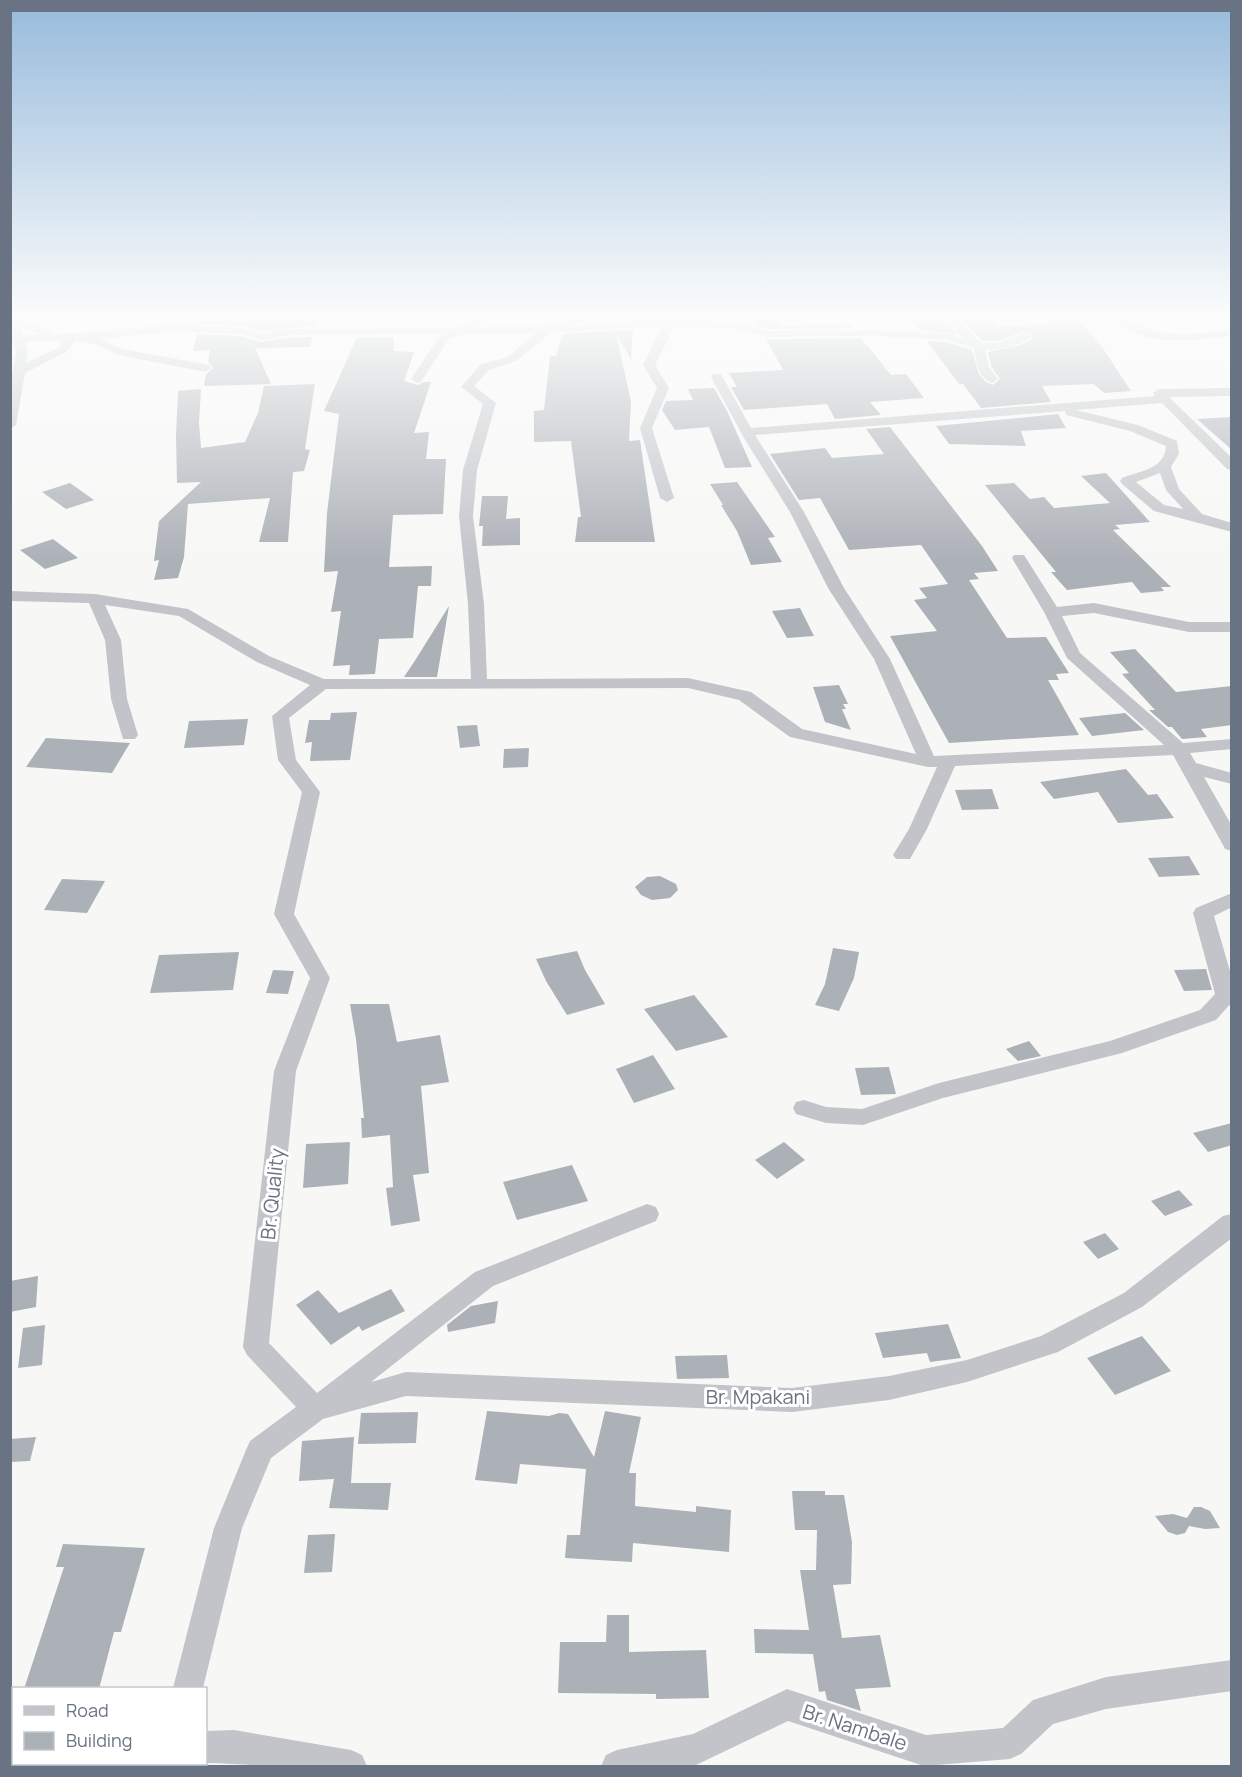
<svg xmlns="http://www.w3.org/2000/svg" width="1242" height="1777" viewBox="0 0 1242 1777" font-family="Manrope,sans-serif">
  <rect width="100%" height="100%" fill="#f7f8f6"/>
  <g fill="#acb0b7">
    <path d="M 318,315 L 315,326 L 261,331 L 244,326 L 199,324 L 201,316 Z"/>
    <path d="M 568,315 L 635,315 L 634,318 L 565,324 Z"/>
    <path d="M 772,315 L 780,326 L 848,323 L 853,328 L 769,329 L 758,326 L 752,316 Z"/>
    <path d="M 929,315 L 939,315 L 957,334 L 919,330 L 909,317 Z"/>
    <path d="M 956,315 L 988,315 L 998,326 L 1051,324 L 1044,315 L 1074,315 L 1100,344 L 1131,391 L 1104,393 L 1094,384 L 1042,386 L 1051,402 L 981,408 L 963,384 L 959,384 L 927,341 L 947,342 L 972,350 L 979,374 L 986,382 L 993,385 L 1000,379 L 991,366 L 988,352 L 1020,345 L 1031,340 L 1032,334 L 1022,332 L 998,341 L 982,341 Z"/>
    <path d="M 633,329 L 631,359 L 616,334 L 631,401 L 629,441 L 640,440 L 655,542 L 575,542 L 578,517 L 581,517 L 571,441 L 534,442 L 534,411 L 544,410 L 550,356 L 556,356 L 562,334 Z"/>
    <path d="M 197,334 L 242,336 L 261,342 L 291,337 L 312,337 L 310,347 L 255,348 L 271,384 L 204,386 L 206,374 L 213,368 L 208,362 L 210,350 L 193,351 Z"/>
    <path d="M 357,337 L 394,337 L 394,351 L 414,352 L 404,381 L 418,385 L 424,382 L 431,382 L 414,433 L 429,432 L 426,459 L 446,459 L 443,514 L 393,515 L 389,567 L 432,566 L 431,586 L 418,586 L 413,638 L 379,639 L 375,674 L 349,675 L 350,665 L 333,666 L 341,611 L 331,612 L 338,571 L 324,572 L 327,513 L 339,414 L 324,411 Z"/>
    <path d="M 861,338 L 891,375 L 906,374 L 924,398 L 870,402 L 881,415 L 835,419 L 827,404 L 744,410 L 731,387 L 737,387 L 729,373 L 783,370 L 766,339 Z"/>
    <path d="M 315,384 L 305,449 L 310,450 L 304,471 L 293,472 L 288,542 L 259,542 L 270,498 L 188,504 L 184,557 L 178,578 L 154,580 L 159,560 L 154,561 L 159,521 L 201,482 L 177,483 L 176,435 L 178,391 L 201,389 L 199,423 L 201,448 L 245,442 L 258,413 L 264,386 Z"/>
    <path d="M 714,388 L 727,411 L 752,467 L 725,468 L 709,427 L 675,430 L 662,410 L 666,401 L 693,400 L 688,389 Z"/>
    <path d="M 1058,414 L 1066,428 L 1021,431 L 1026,446 L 949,444 L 936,426 Z"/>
    <path d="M 1232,417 L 1232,450 L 1197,419 Z"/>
    <path d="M 890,427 L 982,546 L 998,571 L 974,573 L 979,579 L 969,580 L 1007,638 L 1046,637 L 1069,673 L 1056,674 L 1059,680 L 1048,680 L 1079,735 L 949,743 L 890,636 L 937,631 L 914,600 L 927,598 L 919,588 L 948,584 L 921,545 L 849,550 L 820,498 L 799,500 L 770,454 L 825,448 L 832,458 L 884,454 L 866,429 Z"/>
    <path d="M 1106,473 L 1150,522 L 1115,525 L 1120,529 L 1113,530 L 1171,587 L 1161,587 L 1164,591 L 1141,593 L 1132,582 L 1067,590 L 1051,572 L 1056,572 L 985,485 L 1014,483 L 1030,499 L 1044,497 L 1054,508 L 1110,503 L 1081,476 Z"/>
    <path d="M 737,482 L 775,537 L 768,538 L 782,562 L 751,565 L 737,531 L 721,505 L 723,505 L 710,484 Z"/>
    <path d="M 70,483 L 94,500 L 66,509 L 42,492 Z"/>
    <path d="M 482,496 L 508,496 L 506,519 L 520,518 L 520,545 L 482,546 L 483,526 L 479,526 Z"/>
    <path d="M 53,539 L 78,558 L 45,569 L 20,550 Z"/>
    <path d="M 449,606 L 437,677 L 404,677 L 416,659 Z"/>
    <path d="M 800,608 L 814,636 L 787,638 L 772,611 Z"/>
    <path d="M 1135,649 L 1176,692 L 1232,686 L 1232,725 L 1201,729 L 1207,737 L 1182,739 L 1172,727 L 1168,727 L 1149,710 L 1155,710 L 1122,674 L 1129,673 L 1110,652 Z"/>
    <path d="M 839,685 L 848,704 L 843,704 L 846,709 L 842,709 L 851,730 L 825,722 L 813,687 Z"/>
    <path d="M 357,712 L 350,760 L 310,761 L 312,742 L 305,743 L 309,720 L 330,720 L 331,713 Z"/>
    <path d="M 1125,713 L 1144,730 L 1092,736 L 1079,718 Z"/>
    <path d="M 248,719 L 244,745 L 184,748 L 189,721 Z"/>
    <path d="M 477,725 L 480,746 L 460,748 L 457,726 Z"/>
    <path d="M 46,738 L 130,743 L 112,773 L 26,767 Z"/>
    <path d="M 529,748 L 528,767 L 503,768 L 504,749 Z"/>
    <path d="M 1126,769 L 1148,795 L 1157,794 L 1174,818 L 1118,823 L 1098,792 L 1054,799 L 1040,782 Z"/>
    <path d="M 992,789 L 999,809 L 962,810 L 955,790 Z"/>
    <path d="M 1189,856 L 1200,875 L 1159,877 L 1148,858 Z"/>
    <path d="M 660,876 L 676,884 L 678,890 L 670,898 L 652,900 L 641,895 L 635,887 L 647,877 Z"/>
    <path d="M 62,879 L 105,881 L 87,913 L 44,910 Z"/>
    <path d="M 833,948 L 859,952 L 854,978 L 839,1011 L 815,1005 L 825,984 Z"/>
    <path d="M 577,951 L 585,970 L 605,1004 L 567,1015 L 546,981 L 536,959 Z"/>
    <path d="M 239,952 L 233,990 L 150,993 L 159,955 Z"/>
    <path d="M 1206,969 L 1212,990 L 1184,991 L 1174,970 Z"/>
    <path d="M 273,970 L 294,971 L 288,994 L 266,993 Z"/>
    <path d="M 694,995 L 728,1037 L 676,1051 L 644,1009 Z"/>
    <path d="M 350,1004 L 389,1004 L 397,1042 L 440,1035 L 449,1082 L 421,1086 L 429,1173 L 413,1175 L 420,1221 L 391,1226 L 386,1188 L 393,1187 L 390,1135 L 362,1138 L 361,1118 L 364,1118 L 356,1039 Z"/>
    <path d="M 1029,1041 L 1041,1056 L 1018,1061 L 1006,1049 Z"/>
    <path d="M 653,1055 L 675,1089 L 634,1103 L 616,1069 Z"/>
    <path d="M 889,1067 L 896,1094 L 861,1095 L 855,1068 Z"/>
    <path d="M 1232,1123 L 1232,1145 L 1208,1152 L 1193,1133 Z"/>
    <path d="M 350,1142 L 348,1184 L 303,1188 L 306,1144 Z"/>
    <path d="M 784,1142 L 805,1160 L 777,1179 L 755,1160 Z"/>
    <path d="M 572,1165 L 588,1201 L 517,1220 L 503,1182 Z"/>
    <path d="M 1179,1190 L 1193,1205 L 1165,1216 L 1151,1201 Z"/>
    <path d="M 1105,1233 L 1119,1249 L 1098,1259 L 1083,1242 Z"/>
    <path d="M 38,1276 L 36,1307 L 10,1312 L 10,1281 Z"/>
    <path d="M 391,1289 L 405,1311 L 362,1331 L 359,1326 L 331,1345 L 296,1305 L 318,1290 L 339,1313 Z"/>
    <path d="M 498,1301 L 495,1323 L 448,1332 L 447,1325 L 471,1306 Z"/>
    <path d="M 948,1324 L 961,1358 L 930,1362 L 927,1353 L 883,1358 L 875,1333 Z"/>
    <path d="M 45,1325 L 42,1365 L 18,1368 L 23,1328 Z"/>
    <path d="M 1142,1336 L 1171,1371 L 1115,1395 L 1087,1358 Z"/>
    <path d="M 727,1355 L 729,1378 L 677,1379 L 675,1356 Z"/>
    <path d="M 487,1411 L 549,1416 L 559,1413 L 568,1414 L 594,1457 L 605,1411 L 641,1417 L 629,1473 L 636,1473 L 635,1506 L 696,1512 L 696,1506 L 731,1510 L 729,1552 L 633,1543 L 632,1562 L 565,1558 L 567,1535 L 580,1535 L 586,1469 L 520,1464 L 517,1484 L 475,1480 Z"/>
    <path d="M 418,1412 L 416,1443 L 358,1444 L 361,1413 Z"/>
    <path d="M 36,1437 L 30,1461 L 10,1462 L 10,1439 Z"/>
    <path d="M 354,1437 L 351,1483 L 391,1483 L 388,1510 L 329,1508 L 334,1479 L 299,1481 L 302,1441 Z"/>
    <path d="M 792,1491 L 825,1491 L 825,1495 L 844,1495 L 852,1542 L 851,1584 L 833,1585 L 842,1638 L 880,1635 L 891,1687 L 855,1689 L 861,1711 L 827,1700 L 825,1691 L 819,1692 L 813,1654 L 755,1653 L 754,1629 L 809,1630 L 800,1570 L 816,1570 L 817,1530 L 795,1530 Z"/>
    <path d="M 1194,1507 L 1201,1507 L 1210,1511 L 1220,1528 L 1205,1529 L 1189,1526 L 1185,1533 L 1177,1535 L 1168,1532 L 1155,1516 L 1173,1514 L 1187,1518 Z"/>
    <path d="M 335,1534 L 332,1572 L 304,1573 L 308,1535 Z"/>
    <path d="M 63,1544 L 145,1548 L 121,1632 L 114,1632 L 99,1689 L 24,1689 L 64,1567 L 56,1567 Z"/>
    <path d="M 607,1615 L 629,1615 L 629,1652 L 706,1650 L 709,1698 L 656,1699 L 656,1694 L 558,1693 L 560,1642 L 606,1642 Z"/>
  </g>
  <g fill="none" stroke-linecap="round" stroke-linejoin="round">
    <g fill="#c2c4c9" fill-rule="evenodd">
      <path d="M 10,315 L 52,332 L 53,335 L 172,325 L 244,328 L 261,333 L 290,329 L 463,327 L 471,320 L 472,315 L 483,315 L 483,321 L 477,327 L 544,326 L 551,323 L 563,326 L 671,318 L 738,323 L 769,331 L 877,330 L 949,334 L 965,339 L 941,315 L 953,315 L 981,343 L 998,343 L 1022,334 L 1030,334 L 1030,338 C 1016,346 1002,350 985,350 L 989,367 L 998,379 L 992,383 C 978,378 976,361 974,348 L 947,340 L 877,336 L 769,337 L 738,329 L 675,325 L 655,365 L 669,388 L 652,428 L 674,498 L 667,502 L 660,498 L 640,428 L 657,388 L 643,365 L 663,325 L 550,333 L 516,361 L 489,370 L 474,386 L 496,403 L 477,470 L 473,516 L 484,604 L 487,679 L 688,678 L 751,692 L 802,729 L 916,754 L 874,659 L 828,588 L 790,512 L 744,438 L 711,377 L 713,374 L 721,374 L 751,428 L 1155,396 L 1153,393 L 1159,389 L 1232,388 L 1232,396 L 1169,397 L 1232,458 L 1232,470 L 1227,469 L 1162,403 L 1076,410 L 1138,425 L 1177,441 L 1179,454 L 1171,467 L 1179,489 L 1202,514 L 1232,523 L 1232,532 L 1154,511 L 1122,484 L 1120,481 L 1122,478 C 1140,471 1165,469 1166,446 L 1130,431 L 1066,415 L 1065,411 L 755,435 L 804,512 L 844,588 L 890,659 L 934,756 L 1164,745 L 1067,658 L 1044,612 L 1012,558 L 1014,555 L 1024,555 L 1057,607 L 1094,603 L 1189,622 L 1232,622 L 1232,632 L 1189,632 L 1094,613 L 1062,616 L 1080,653 L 1183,743 L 1232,739 L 1232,749 L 1190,753 L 1196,763 L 1232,773 L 1232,784 L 1204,777 L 1232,826 L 1232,851 L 1225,849 L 1223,845 L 1173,755 L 955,766 L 927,829 L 910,859 L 896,859 L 893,855 L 909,829 L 937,767 L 928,767 L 790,737 L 739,700 L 688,688 L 326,689 L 289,718 L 296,760 L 320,792 L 294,914 L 330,978 L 296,1071 L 269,1343 L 317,1393 L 475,1272 L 647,1204 L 656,1207 L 659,1214 L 656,1221 L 493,1286 L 371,1382 L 406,1372 L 792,1388 L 889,1376 L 967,1360 L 1041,1336 L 1124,1293 L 1223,1216 L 1232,1214 L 1232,1238 L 1142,1307 L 1058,1352 L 967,1382 L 889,1400 L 792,1412 L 406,1396 L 323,1419 L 271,1458 L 242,1528 L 203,1688 L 173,1688 L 214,1528 L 246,1450 L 250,1441 L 296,1407 L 247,1355 L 243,1347 L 274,1071 L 310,978 L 274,914 L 302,792 L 278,760 L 272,716 L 310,685 L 257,662 L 179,616 L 105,605 L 121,640 L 127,699 L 138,735 L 135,739 L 123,739 L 111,699 L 105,640 L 89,603 L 10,601 L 10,591 L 95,594 L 188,609 L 269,656 L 324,679 L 471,679 L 468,604 L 459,516 L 463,470 L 483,404 L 461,387 L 481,364 L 508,357 L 536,333 L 466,333 L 448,340 L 421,382 L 417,383 L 411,379 L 440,336 L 445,334 L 291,335 L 261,340 L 242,334 L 172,331 L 100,339 L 122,349 L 209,365 L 211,368 L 205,372 L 119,355 L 97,345 L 75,341 L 66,352 L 25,373 L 16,425 L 10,429 L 10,385 L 16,352 L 13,341 L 10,341 L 10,326 L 19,326 L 23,335 L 40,335 L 10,321 ZM 25,341 L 63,341 L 58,348 L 26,363 L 28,352 ZM 1160,473 L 1166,490 L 1183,509 L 1164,505 L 1136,482 Z"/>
      <path d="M 1109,315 C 1127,313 1143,329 1161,332 C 1185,337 1208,332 1232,330 L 1232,336 C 1192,340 1140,349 1109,315 Z"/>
      <path d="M 1232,893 L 1232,907 L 1214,916 L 1232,978 L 1232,1002 L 1216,1020 L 1122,1053 L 943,1098 L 863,1125 L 826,1123 L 796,1114 L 793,1108 L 796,1102 L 804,1100 L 826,1107 L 862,1109 L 939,1083 L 1110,1041 L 1200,1010 L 1215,994 L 1193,913 L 1196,908 Z"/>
      <path d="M 1232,1660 L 1232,1691 L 1106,1709 L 1053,1724 L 1021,1754 L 1010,1759 L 924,1766 L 788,1721 L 696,1765 L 601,1766 L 606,1755 L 617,1750 L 693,1734 L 787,1689 L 926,1735 L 1003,1728 L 1033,1700 L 1106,1677 Z"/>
      <path d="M 234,1730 L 351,1750 L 362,1755 L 367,1766 C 314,1772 258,1764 206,1763 L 206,1731 Z"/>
      <path d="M 153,1764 L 185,1764 L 184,1766 L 152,1766 Z"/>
    </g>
  </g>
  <linearGradient id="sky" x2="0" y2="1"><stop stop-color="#97bbdc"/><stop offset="0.56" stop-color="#fbfcfb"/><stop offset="1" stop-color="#fbfcfb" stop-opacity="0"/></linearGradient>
  <rect width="1242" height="563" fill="url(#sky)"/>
  <g text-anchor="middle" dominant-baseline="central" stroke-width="6" stroke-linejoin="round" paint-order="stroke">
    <g font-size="20" fill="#6a7383" stroke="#fff">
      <text transform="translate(272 1194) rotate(-84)">Br. Quality</text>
      <text x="758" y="1396">Br. Mpakani</text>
      <text transform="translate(855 1727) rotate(18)">Br. Nambale</text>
    </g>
  </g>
  <rect width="1242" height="1777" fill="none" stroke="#6a7383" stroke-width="24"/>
  <rect x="12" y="1687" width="195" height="78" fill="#ffffff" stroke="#c3c7cd" stroke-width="1.5"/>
  <rect x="24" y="1706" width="30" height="9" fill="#c2c4c9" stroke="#c3c7cd" stroke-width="1.5"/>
  <text x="66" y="1717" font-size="18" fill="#6a7383">Road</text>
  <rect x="24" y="1732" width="30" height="18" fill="#acb0b7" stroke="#c3c7cd" stroke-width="1.5"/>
  <text x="66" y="1747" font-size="18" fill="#6a7383">Building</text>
</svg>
